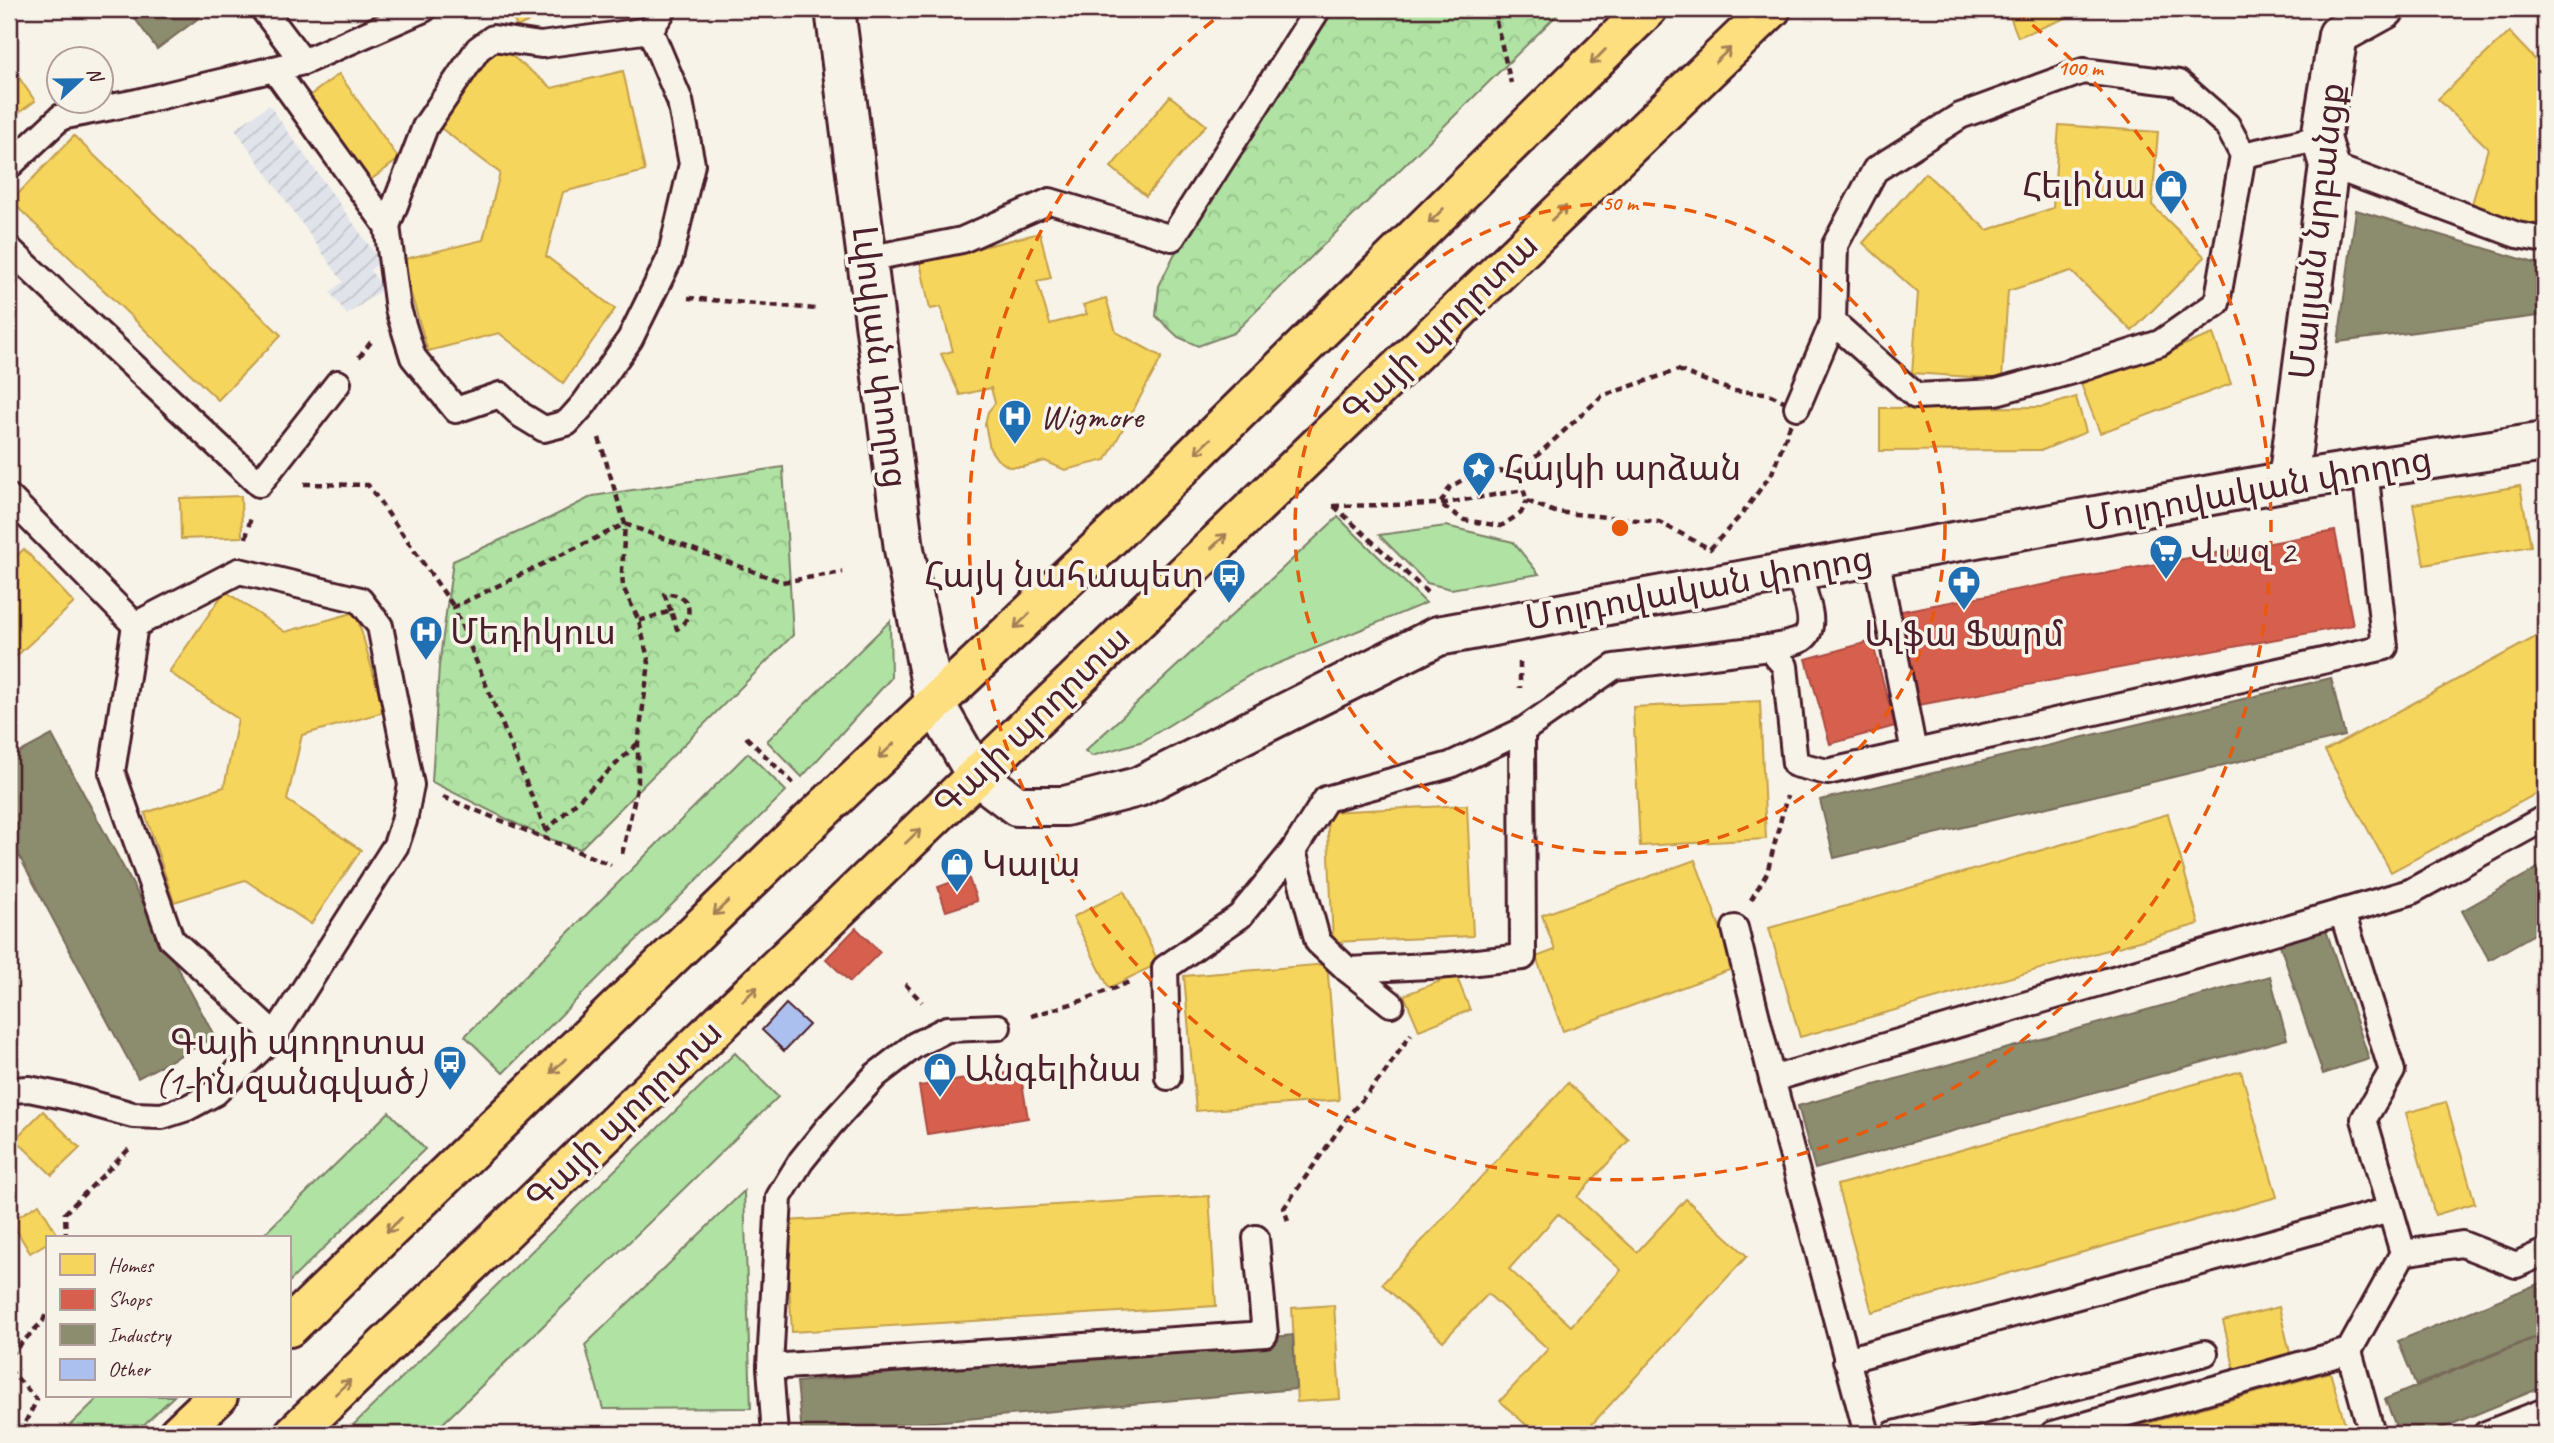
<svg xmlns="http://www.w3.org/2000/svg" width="2554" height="1443" viewBox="0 0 2554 1443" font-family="Caveat,'Noto Sans Armenian',sans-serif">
  <defs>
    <pattern id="industrial-furrows" width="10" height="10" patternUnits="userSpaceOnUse" patternTransform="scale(1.75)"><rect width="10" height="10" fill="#e0e4ea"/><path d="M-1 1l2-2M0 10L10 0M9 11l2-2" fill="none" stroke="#c2c3c9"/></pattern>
    <pattern id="forest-crowns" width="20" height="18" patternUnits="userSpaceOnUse" patternTransform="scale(1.75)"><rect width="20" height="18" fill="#afe2a3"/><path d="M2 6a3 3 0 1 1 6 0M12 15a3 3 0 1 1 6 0" fill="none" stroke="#98c18c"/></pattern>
  </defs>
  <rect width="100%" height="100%" fill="#f7f3e8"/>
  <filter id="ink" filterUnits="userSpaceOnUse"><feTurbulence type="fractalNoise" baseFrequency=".0143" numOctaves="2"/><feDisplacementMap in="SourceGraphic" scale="14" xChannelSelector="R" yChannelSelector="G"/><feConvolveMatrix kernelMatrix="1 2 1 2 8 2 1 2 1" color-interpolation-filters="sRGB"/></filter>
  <g filter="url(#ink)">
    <path fill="url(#industrial-furrows)" d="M 269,105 L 381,262 L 370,270 L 384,288 L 347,315 L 330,292 L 343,282 L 235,129 Z"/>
    <g fill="#afe2a3" stroke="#7c8067" stroke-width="2">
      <path d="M 1338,517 L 1426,603 L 1250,675 L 1143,741 L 1092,756 L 1085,751 Z"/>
      <path d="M 1446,526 L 1513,542 L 1539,574 L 1451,589 L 1427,583 L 1379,535 Z"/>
      <path d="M 890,621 L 891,678 L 802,777 L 767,741 Z"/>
      <path d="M 748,753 L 786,791 L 503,1073 L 465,1036 Z"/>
      <path d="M 735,1053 L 778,1097 L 432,1434 L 344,1434 Z"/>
      <path d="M 389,1112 L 425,1149 L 289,1282 L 289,1238 L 260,1238 Z"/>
      <path d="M 744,1191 L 751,1408 L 603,1409 L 585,1345 Z"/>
      <path d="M 100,1396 L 174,1396 L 134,1434 L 61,1434 Z"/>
    </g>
    <g fill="url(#forest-crowns)" stroke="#7c8067" stroke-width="2">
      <path d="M 1329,9 L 1563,9 L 1234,333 L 1198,346 L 1178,337 L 1156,316 L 1159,286 L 1174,255 Z"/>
      <path d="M 783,467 L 793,635 L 580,849 L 541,836 L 432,782 L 439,666 L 453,561 L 550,518 L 593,496 Z"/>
    </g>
    <g fill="#f6d55c" stroke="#c29e4d" stroke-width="2" fill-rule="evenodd">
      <path d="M 508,9 L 555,9 L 517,27 Z"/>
      <path d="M 2007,9 L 2068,9 L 2071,16 L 2018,37 Z"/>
      <path d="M 2509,32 L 2545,70 L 2545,228 L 2470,211 L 2488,148 L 2438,99 Z"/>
      <path d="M 493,41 L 552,88 L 623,71 L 645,171 L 563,192 L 546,256 L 615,309 L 563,383 L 499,333 L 428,351 L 401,260 L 483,240 L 500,173 L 434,123 Z"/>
      <path d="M 9,63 L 35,101 L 9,120 Z"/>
      <path d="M 339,74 L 399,159 L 369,181 L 309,96 Z"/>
      <path d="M 1170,96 L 1206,125 L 1146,196 L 1111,167 Z"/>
      <path d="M 2059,125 L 2158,132 L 2152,205 L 2205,257 L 2132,331 L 2071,271 L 2008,291 L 2002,379 L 1912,373 L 1918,293 L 1863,243 L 1925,173 L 1987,230 L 2053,208 Z"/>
      <path d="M 74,136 L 281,335 L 218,400 L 11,201 Z"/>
      <path d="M 1040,233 L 1051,278 L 1037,281 L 1050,324 L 1087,314 L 1083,305 L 1106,298 L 1116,332 L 1162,357 L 1106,460 L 1065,470 L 1045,461 L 1023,467 L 1009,467 L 997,459 L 990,449 L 985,424 L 988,412 L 995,403 L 991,388 L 960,395 L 941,354 L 953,351 L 941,307 L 930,309 L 920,262 Z"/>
      <path d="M 2213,334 L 2231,384 L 2100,433 L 2081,384 Z"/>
      <path d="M 2076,397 L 2086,432 L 2043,450 L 1880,451 L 1880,408 L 2043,407 Z"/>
      <path d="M 2520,486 L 2531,546 L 2424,565 L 2413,504 Z"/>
      <path d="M 241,496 L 242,537 L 181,539 L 180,498 Z"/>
      <path d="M 24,549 L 74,603 L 9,663 L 9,563 Z"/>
      <path d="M 225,591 L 285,632 L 356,612 L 384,712 L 302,735 L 287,800 L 361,850 L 311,924 L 245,880 L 174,902 L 145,813 L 224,787 L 238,719 L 169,672 Z"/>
      <path d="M 2545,632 L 2545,789 L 2391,872 L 2325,751 Z"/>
      <path d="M 1760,701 L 1766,839 L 1640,846 L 1633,707 Z"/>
      <path d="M 1467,805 L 1473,936 L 1333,942 L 1327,812 Z"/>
      <path d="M 2168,814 L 2199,924 L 1800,1037 L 1769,928 Z"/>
      <path d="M 1695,860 L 1735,968 L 1563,1031 L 1536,957 L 1555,950 L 1542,915 Z"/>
      <path d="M 1124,891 L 1159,963 L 1109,988 L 1073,917 Z"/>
      <path d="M 1327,964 L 1339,1100 L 1196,1111 L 1184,976 Z"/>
      <path d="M 1456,975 L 1470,1010 L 1419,1030 L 1404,995 Z"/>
      <path d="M 2241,1071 L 2277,1197 L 1872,1312 L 1837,1185 Z"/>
      <path d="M 1568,1083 L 1629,1140 L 1577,1197 L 1637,1252 L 1686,1199 L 1747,1256 L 1583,1434 L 1536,1434 L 1500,1401 L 1548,1349 L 1488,1294 L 1443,1341 L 1382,1284 ZM 1558,1214 L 1621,1270 L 1571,1326 L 1509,1269 Z"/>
      <path d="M 2446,1102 L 2475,1203 L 2435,1215 L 2406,1113 Z"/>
      <path d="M 43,1111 L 80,1148 L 52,1175 L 15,1139 Z"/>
      <path d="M 1209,1196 L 1216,1306 L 792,1332 L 785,1221 Z"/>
      <path d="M 39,1204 L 59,1237 L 47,1238 L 47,1243 L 30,1253 L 11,1221 Z"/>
      <path d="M 1334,1305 L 1340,1399 L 1297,1402 L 1292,1308 Z"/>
      <path d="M 2279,1307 L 2291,1357 L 2235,1371 L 2223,1321 Z"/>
      <path d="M 2330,1372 L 2348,1434 L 2110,1434 Z"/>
    </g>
    <g fill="#d6604d" stroke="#ac4c43" stroke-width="2">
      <path d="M 2335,531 L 2353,625 L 1913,706 L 1896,612 Z"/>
      <path d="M 1872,641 L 1895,726 L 1830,744 L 1806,659 Z"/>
      <path d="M 968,876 L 977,901 L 946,911 L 938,887 Z"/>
      <path d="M 856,928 L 880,952 L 850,982 L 826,959 Z"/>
      <path d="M 1020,1071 L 1028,1118 L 927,1134 L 919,1086 Z"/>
    </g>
    <g fill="#8c8c6e" stroke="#786b5a" stroke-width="2">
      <path d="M 128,9 L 194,9 L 200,17 L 157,49 Z"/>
      <path d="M 2356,210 L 2545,266 L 2545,315 L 2338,342 Z"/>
      <path d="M 2331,678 L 2345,736 L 1834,858 L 1820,800 Z"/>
      <path d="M 52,735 L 215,1037 L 138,1078 L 9,837 L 9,758 Z"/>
      <path d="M 2545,864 L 2545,928 L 2489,960 L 2462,911 Z"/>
      <path d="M 2325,927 L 2369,1059 L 2323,1074 L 2279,942 Z"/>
      <path d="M 2270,976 L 2287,1039 L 1815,1169 L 1798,1106 Z"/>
      <path d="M 2545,1281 L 2545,1333 L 2416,1385 L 2398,1341 Z"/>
      <path d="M 2545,1334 L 2545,1386 L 2428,1434 L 2399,1434 L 2385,1399 Z"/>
      <path d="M 1293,1335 L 1296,1389 L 802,1434 L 797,1382 Z"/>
    </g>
    <path fill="#acc0ef" stroke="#4a1f2b" stroke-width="2" d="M 786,1004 L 809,1025 L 784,1051 L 762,1030 Z"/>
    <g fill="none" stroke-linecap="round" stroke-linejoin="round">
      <defs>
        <g id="service">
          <path d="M 263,9 L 303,62"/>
          <path d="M 274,69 L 387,226 L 398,309 L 413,357 L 456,410 L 500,395 L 521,415 L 544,429 L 567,423 L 584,404 L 630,339 L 670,258 L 692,164 L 680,101 L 650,30 L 664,9"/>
          <path d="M 2243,155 L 2321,138"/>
          <path d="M 2329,165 L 2517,235 L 2545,240"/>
          <path d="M 9,166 L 61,117 L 137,102 L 303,62 L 424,9"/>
          <path d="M 387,226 L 425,127 L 478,49 L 493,38 L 541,45 L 650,30"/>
          <path d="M 9,249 L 259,484 L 338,383"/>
          <path d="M 867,259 L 962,240 L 1050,201 L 1172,238 L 1318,9"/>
          <path d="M 1797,407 L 1833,322 L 1835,245 L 1875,170 L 1960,116 L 2083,71 L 2179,83 L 2227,125 L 2243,155 L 2217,303 L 2160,343 L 2073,371 L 1996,392 L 1916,396 L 1833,322"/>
          <path d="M 9,497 L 135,625 L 112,772 L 171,939 L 275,1035"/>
          <path d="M 1876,556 L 1914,752"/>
          <path d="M 1769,648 C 1779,646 1793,644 1802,639 C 1821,627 1802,589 1797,570"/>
          <path d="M 1293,851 L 1318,942 L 1348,970 L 1391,1004"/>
          <path d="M 1735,928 L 1772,1079 L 1867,1434"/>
          <path d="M 1348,970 L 1449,965 L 1523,957 L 1522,731"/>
          <path d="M 1168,1077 L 1165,968 L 1240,916 L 1293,851 L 1326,799 L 1450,765 L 1522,731 L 1614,667 L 1769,648 L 1785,666 L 1795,764 L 1827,772 L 2385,647 L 2365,469"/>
          <path d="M 1772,1079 L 2410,892 L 2545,818"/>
          <path d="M 9,1090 L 29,1089 L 68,1097 L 133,1115 L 162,1116 L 187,1108 L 215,1093 L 275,1035 L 396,845 L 404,821 L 411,785 L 380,626 L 360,600 L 239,571 L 135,625"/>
          <path d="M 2403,1253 L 2462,1244 L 2516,1265 L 2545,1252"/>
          <path d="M 2349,1351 L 2372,1434"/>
          <path d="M 1846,1360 L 2390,1210"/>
          <path d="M 770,1367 L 1265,1334 L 1256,1238"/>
          <path d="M 775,1434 L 770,1367 L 779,1197 L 801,1161 L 830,1125 L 876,1075 L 915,1045 L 947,1029 L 998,1027"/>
          <path d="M 1894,1434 L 2205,1353"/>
          <path d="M 2053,1434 L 2349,1351 L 2403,1253 L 2364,1119 L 2392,1071 L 2342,912"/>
          <path d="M 2486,1434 L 2545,1411"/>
        </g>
        <g id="minor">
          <path d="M 835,9 L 904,549 L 935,704"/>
          <path d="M 2288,481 L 2329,165 L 2321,138 L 2338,35 L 2385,9"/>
        </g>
        <path id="tertiary" d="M 935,704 L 976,775 L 1017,806 L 1065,806 L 1138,787 L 1438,636 L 2288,481 L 2545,442"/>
        <g id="primary">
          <path d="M 289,1327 L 817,815 L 1118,530 L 1647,9"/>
          <path d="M 178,1434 L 218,1396"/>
          <path d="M 294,1434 L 1771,9"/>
        </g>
      </defs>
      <use href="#service" stroke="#4a1f2b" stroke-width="30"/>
      <use href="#minor" stroke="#4a1f2b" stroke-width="44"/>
      <use href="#tertiary" stroke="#4a1f2b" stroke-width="44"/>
      <use href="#primary" stroke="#4a1f2b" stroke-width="44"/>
      <g stroke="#4a1f2b" stroke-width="4.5" stroke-dasharray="7 5" stroke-linecap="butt">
        <path d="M 1493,9 L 1511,83"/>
        <path d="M 688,298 L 816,309"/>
        <path d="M 359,357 L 371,342"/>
        <path d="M 1678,370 L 1733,391 L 1766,393 L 1797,407 L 1772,473 L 1742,514 L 1710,549 L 1659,522 L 1555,512 L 1527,501 L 1518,473 L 1602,396 Z"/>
        <path d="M 599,438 L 625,524 L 622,571 L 623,587 L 639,621 L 649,663 L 638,743 L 638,784 L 622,854"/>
        <path d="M 1518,473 L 1482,469 L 1450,487 L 1440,504 L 1464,520 L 1501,526 L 1521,513 L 1527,501"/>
        <path d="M 304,484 L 368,485 L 454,607"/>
        <path d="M 1333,506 L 1440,504 L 1524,490"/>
        <path d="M 1334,506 L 1430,595"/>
        <path d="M 246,538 L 251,516"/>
        <path d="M 639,621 L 671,611 L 677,629 C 697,615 690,592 664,594 L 671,611"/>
        <path d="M 1520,662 L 1520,688"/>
        <path d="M 746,737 L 793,783"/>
        <path d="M 443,797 L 611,865"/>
        <path d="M 546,831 L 454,607 L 625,524 L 782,582 L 843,572"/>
        <path d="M 545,832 L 637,744"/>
        <path d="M 1751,900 L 1767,873 L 1787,796"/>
        <path d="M 905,984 L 922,1002"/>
        <path d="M 1031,1016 L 1081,1001 L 1132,981"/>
        <path d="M 1288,1221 L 1284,1208 L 1349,1115 L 1383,1075 L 1411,1034"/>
        <path d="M 66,1238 L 65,1213 L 129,1149"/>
        <path d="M 9,1356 L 43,1321 L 47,1311"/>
        <path d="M 9,1369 L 37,1400 L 19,1434"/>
      </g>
      <use href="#service" stroke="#f7f3e8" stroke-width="24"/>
      <use href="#minor" stroke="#f7f3e8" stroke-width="38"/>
      <use href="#tertiary" stroke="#f7f3e8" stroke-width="38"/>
      <use href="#primary" stroke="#fddf80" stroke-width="38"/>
    </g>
    <defs><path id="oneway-shaft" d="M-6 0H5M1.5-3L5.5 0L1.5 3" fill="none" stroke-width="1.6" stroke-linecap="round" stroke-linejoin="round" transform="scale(1.75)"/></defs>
    <g stroke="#a47f56">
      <use href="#oneway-shaft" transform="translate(1723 55) rotate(-44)"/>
      <use href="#oneway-shaft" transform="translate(1598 57) rotate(135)"/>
      <use href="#oneway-shaft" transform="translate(1559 213) rotate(-44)"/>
      <use href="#oneway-shaft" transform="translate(1436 216) rotate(135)"/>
      <use href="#oneway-shaft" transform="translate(1203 446) rotate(136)"/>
      <use href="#oneway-shaft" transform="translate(1219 541) rotate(-44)"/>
      <use href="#oneway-shaft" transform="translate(1022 621) rotate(136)"/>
      <use href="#oneway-shaft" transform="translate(886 751) rotate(137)"/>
      <use href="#oneway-shaft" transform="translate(913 836) rotate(-44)"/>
      <use href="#oneway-shaft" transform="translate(721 908) rotate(136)"/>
      <use href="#oneway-shaft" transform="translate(750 994) rotate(-44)"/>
      <use href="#oneway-shaft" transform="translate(558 1066) rotate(136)"/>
      <use href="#oneway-shaft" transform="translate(394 1225) rotate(136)"/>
      <use href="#oneway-shaft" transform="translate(343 1387) rotate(-44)"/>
    </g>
  </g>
  <g fill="none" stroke="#e8590c" stroke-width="3.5" stroke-dasharray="12 9">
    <circle cx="1620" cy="528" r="325"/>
    <path d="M2016 12A651 651 0 1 1 1224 12"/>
  </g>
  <defs>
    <symbol id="shop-pin" viewBox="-11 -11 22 30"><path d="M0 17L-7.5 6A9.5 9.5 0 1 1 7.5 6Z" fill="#1f6fb2" stroke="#f7f3e8"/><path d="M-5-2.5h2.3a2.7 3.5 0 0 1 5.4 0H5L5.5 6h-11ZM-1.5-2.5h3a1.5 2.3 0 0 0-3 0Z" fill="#fff"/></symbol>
    <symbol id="hospital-pin" viewBox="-11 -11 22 30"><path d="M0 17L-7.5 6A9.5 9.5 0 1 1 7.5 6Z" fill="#1f6fb2" stroke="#f7f3e8"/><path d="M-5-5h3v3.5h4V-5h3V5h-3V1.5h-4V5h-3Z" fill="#fff"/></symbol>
    <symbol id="sight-pin" viewBox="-11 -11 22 30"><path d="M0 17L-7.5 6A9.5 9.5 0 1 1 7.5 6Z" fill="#1f6fb2" stroke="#f7f3e8"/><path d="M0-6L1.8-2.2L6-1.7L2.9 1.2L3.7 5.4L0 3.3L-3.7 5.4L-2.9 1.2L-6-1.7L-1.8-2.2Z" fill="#fff"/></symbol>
    <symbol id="supermarket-pin" viewBox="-11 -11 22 30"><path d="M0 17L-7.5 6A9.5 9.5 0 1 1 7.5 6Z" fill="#1f6fb2" stroke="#f7f3e8"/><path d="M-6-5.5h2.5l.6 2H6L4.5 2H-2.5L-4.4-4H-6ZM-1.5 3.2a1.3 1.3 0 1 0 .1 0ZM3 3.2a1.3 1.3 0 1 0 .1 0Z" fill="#fff"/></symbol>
    <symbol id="bus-pin" viewBox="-11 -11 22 30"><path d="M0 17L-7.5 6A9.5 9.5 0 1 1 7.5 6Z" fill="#1f6fb2" stroke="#f7f3e8"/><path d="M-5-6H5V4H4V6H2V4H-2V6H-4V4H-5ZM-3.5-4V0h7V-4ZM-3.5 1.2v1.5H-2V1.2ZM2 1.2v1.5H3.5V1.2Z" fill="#fff"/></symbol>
    <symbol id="pharmacy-pin" viewBox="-11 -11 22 30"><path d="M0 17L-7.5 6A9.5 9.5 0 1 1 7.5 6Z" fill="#1f6fb2" stroke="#f7f3e8"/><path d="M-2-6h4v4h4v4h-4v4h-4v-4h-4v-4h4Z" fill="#fff"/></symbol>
  </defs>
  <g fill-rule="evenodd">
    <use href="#shop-pin" x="2152" y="167" width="38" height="52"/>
    <use href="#hospital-pin" x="996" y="397" width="38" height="52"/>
    <use href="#sight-pin" x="1460" y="449" width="38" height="52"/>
    <use href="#supermarket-pin" x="2147" y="532" width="38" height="52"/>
    <use href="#bus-pin" x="1210" y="556" width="38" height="52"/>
    <use href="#pharmacy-pin" x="1945" y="563" width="38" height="52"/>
    <use href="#hospital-pin" x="407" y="613" width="38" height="52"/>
    <use href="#shop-pin" x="938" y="845" width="38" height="52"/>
    <use href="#bus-pin" x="431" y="1043" width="38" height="52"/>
    <use href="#shop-pin" x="921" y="1050" width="38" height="52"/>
  </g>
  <g text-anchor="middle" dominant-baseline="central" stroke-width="7" stroke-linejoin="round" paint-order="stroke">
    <g font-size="35" fill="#4a1f2b" stroke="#f7f3e8" text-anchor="start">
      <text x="2146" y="186" text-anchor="end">Հելինա</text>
      <text x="1040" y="416">Wigmore</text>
      <text x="1504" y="468">Հայկի արձան</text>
      <text x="2190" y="551">Վազ 2</text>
      <text x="1204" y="575" text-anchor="end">Հայկ նահապետ</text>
      <text x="450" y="632">Մեդիկուս</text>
      <text x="1964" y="634" text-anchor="middle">Ալֆա Ֆարմ</text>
      <text x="982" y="864">Կալա</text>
      <text x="426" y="1042" text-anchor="end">Գայի պողոտա<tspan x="426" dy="40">(1-ին զանգված)</tspan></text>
      <text x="964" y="1069">Անգելինա</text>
    </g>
    <g font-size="35" fill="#4a1f2b" stroke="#f7f3e8">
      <text transform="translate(2317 231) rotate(-84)">Մալյան նրբանցք</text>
      <text transform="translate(1440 328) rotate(-44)">Գայի պողոտա</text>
      <text transform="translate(880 357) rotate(83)">Լվովյան փողոց</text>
      <text transform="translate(2258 489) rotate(-10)">Մոլդովական փողոց</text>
      <text transform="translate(1699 588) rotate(-10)">Մոլդովական փողոց</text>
      <text transform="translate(1032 721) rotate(-44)">Գայի պողոտա</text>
      <text transform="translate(624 1115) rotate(-44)">Գայի պողոտա</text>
    </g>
  </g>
  <circle cx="1620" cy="528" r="10" fill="#e8590c" stroke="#f7f3e8" stroke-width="3.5"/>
  <g font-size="21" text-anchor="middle" font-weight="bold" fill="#e8590c" stroke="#f7f3e8" stroke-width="7" stroke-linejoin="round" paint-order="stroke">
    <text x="2080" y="75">100 m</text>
    <text x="1620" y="210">50 m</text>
  </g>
  <rect width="2554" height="1443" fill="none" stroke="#f7f3e8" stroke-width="35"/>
  <rect x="18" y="18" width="2519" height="1408" fill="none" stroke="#4a1f2b" stroke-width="2.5" filter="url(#ink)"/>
  <rect x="46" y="1236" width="245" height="161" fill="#f7f3e8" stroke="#b29e9c" stroke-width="2"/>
  <rect x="60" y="1254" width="35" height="21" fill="#f6d55c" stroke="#b29e9c" stroke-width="2"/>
  <text x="108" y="1272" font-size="21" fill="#4a1f2b">Homes</text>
  <rect x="60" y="1289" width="35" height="21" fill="#d6604d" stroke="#b29e9c" stroke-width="2"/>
  <text x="108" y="1306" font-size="21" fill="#4a1f2b">Shops</text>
  <rect x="60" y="1324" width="35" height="21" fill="#8c8c6e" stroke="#b29e9c" stroke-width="2"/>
  <text x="108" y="1342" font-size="21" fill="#4a1f2b">Industry</text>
  <rect x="60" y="1359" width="35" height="21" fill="#acc0ef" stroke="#b29e9c" stroke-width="2"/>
  <text x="108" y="1376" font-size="21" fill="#4a1f2b">Other</text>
  <g transform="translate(80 80) rotate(68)"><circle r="33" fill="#f7f3e8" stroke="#b29e9c" stroke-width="2"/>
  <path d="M0-5L12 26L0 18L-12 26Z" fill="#1f6fb2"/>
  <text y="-10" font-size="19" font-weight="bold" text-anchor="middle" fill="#4a1f2b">N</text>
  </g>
</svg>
